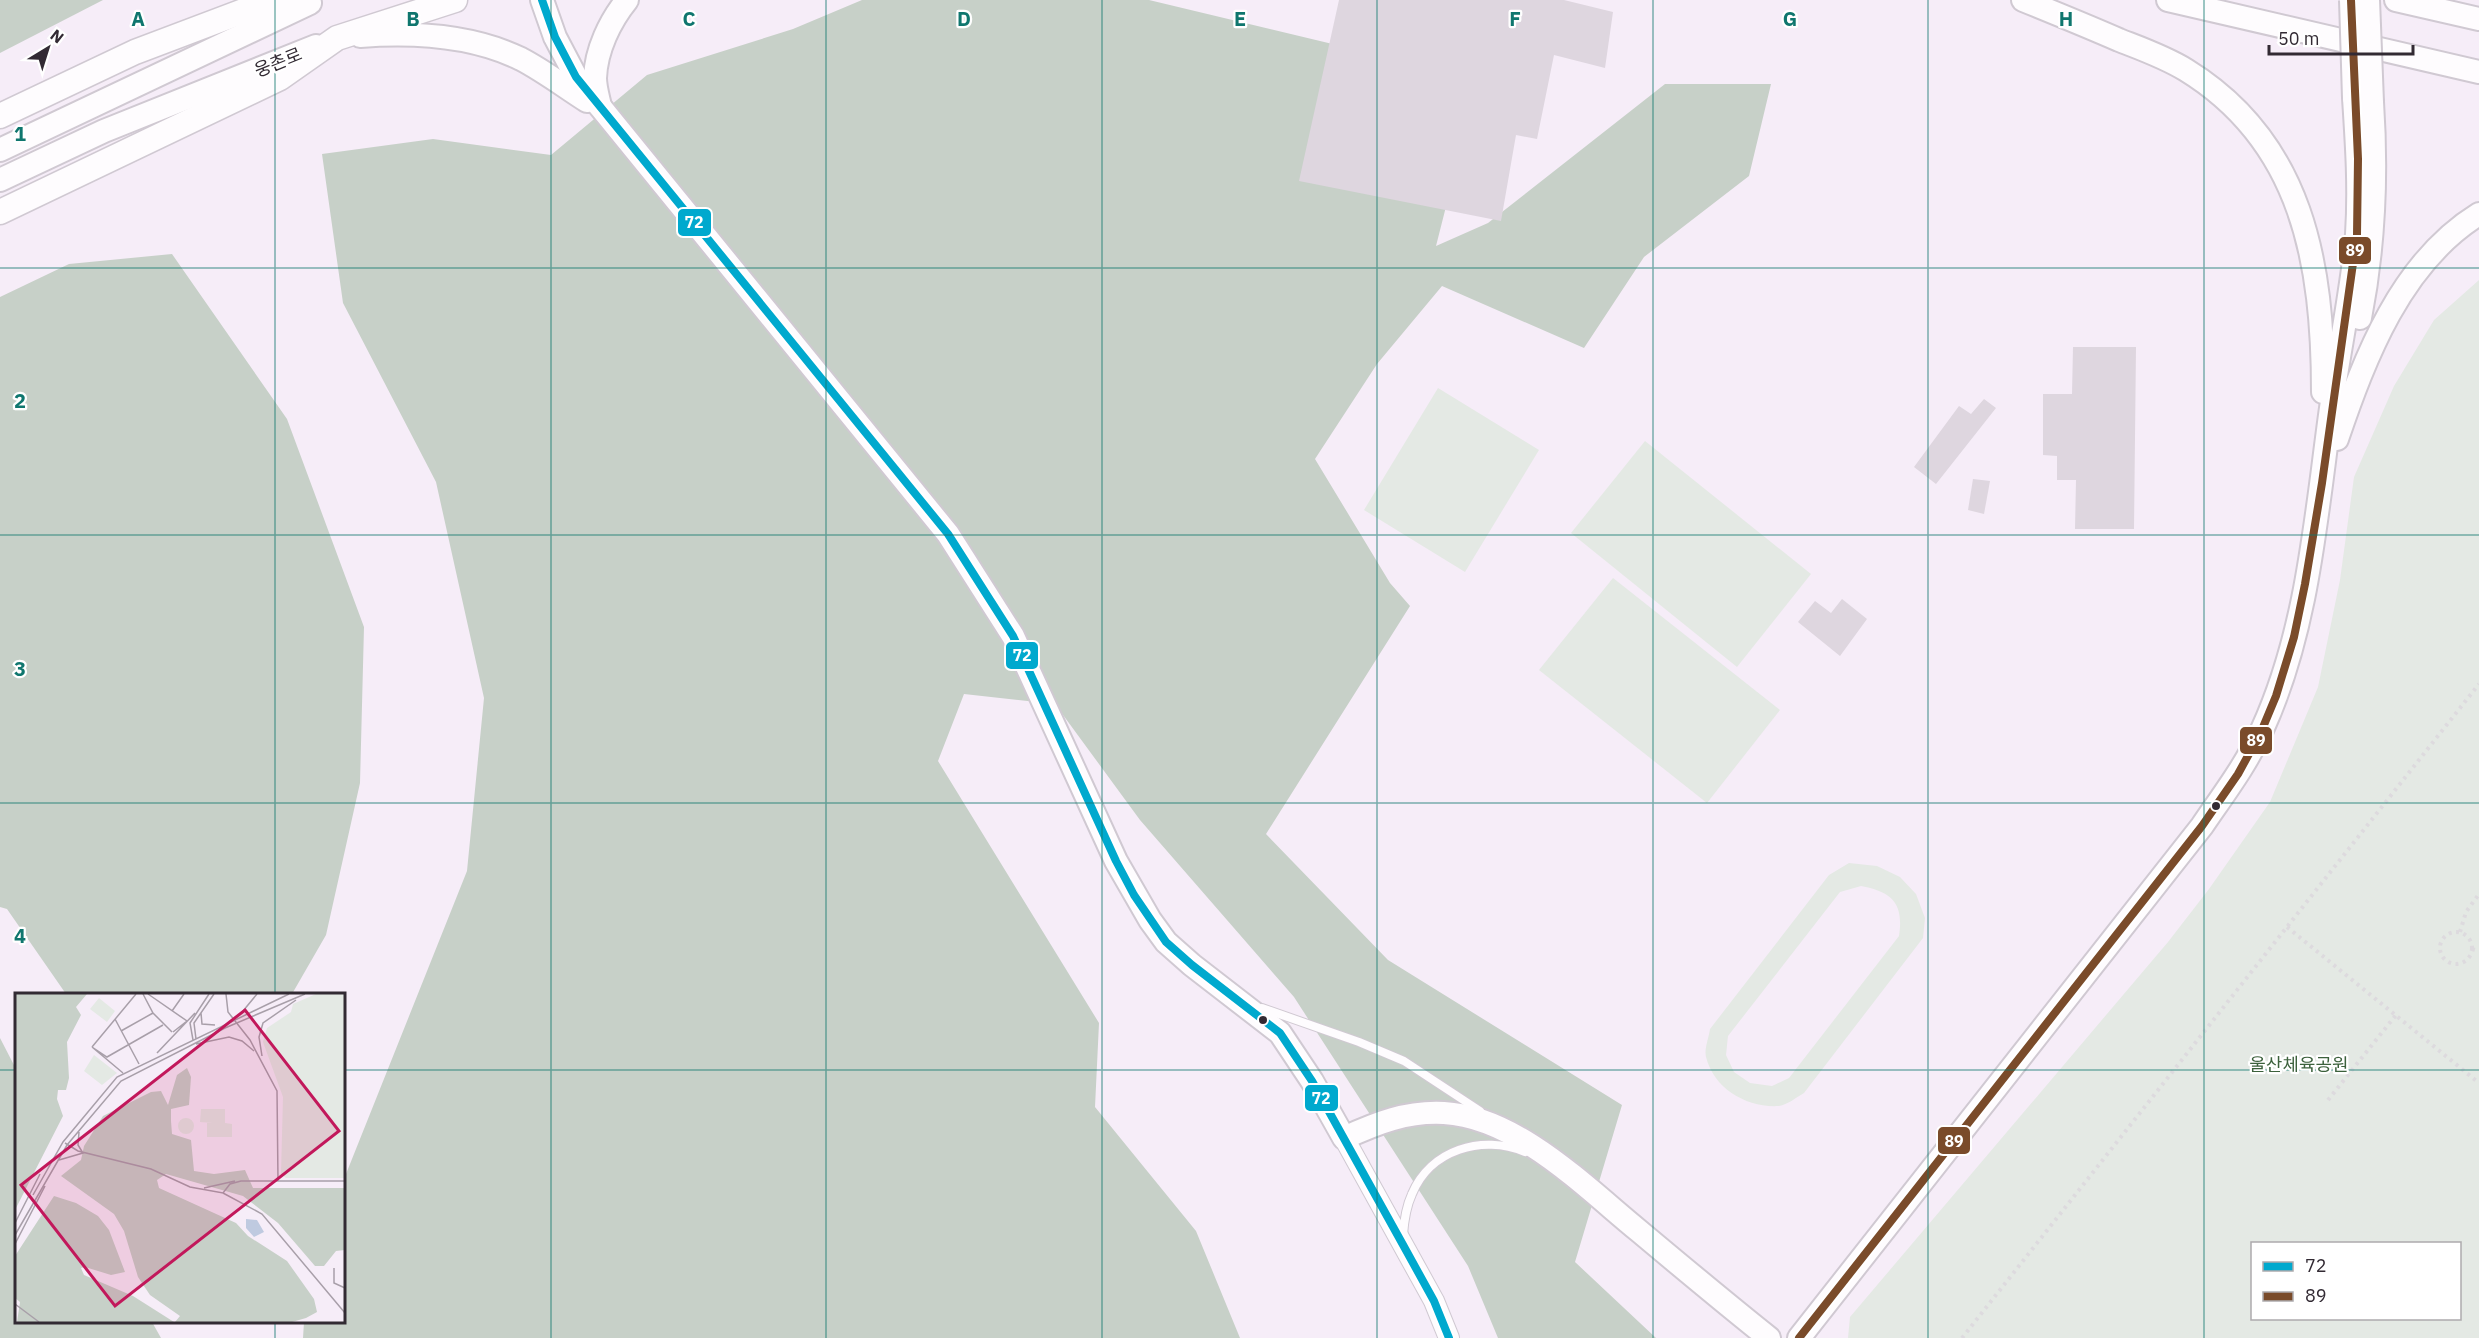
<svg xmlns="http://www.w3.org/2000/svg" width="2479" height="1338" viewBox="0 0 2479 1338" font-family="'IBM Plex Sans','Noto Sans KR',sans-serif">
  <rect width="100%" height="100%" fill="#f6edf8"/>
  <g fill="#e4e9e4" fill-rule="evenodd">
    <path d="M 2479,280 L 2479,1338 L 1848,1338 L 1850,1317 L 2168,942 L 2209,889 L 2270,802 L 2318,687 L 2340,580 L 2354,477 L 2394,386 L 2434,320 ZM 2252,1244 L 2460,1244 L 2460,1318 L 2252,1318 Z"/>
    <path d="M 1438,388 L 1539,450 L 1465,572 L 1364,510 Z"/>
    <path d="M 1645,441 L 1811,574 L 1737,667 L 1571,533 Z"/>
    <path d="M 1613,578 L 1780,710 L 1707,803 L 1539,670 Z"/>
    <path d="M 1849,863 L 1877,866 L 1900,877 L 1916,894 L 1925,918 L 1923,938 L 1804,1093 C 1797,1097 1787,1105 1779,1106 C 1747,1108 1714,1089 1706,1057 C 1704,1049 1709,1037 1710,1029 L 1829,875 ZM 1861,886 C 1892,892 1904,903 1899,936 L 1789,1078 L 1772,1086 L 1750,1083 L 1734,1072 L 1726,1055 L 1728,1036 L 1840,892 Z"/>
  </g>
  <g fill="#c7d0c8">
    <path d="M 0,0 L 103,0 L 0,53 Z"/>
    <path d="M 862,0 L 1149,0 L 1395,59 L 1471,108 L 1436,246 L 1488,223 L 1665,84 L 1771,84 L 1749,176 L 1644,257 L 1584,348 L 1442,286 L 1377,364 L 1315,459 L 1390,583 L 1410,606 L 1266,834 L 1388,960 L 1622,1105 L 1575,1262 L 1656,1338 L 1498,1338 L 1468,1266 L 1294,997 L 1140,820 L 1055,704 L 964,694 L 938,761 L 1099,1023 L 1095,1107 L 1196,1231 L 1240,1338 L 303,1338 L 304,1322 L 344,1322 L 344,1179 L 467,871 L 484,698 L 436,482 L 343,303 L 322,154 L 433,139 L 551,155 L 647,75 L 793,29 Z"/>
    <path d="M 172,254 L 287,419 L 364,627 L 360,783 L 326,935 L 292,994 L 66,994 L 7,909 L 0,907 L 0,297 L 69,264 Z"/>
    <path d="M 0,1038 L 16,1069 L 16,1322 L 152,1322 L 161,1338 L 0,1338 Z"/>
  </g>
  <g fill="#ded6df">
    <path d="M 1339,0 L 1564,0 L 1613,12 L 1605,68 L 1554,55 L 1537,139 L 1516,135 L 1501,221 L 1299,181 Z"/>
    <path d="M 2073,347 L 2136,347 L 2134,529 L 2075,529 L 2076,480 L 2057,480 L 2057,456 L 2043,455 L 2043,394 L 2072,394 Z"/>
    <path d="M 1984,399 L 1996,408 L 1936,484 L 1914,467 L 1959,406 L 1971,414 Z"/>
    <path d="M 1973,479 L 1990,481 L 1984,514 L 1968,510 Z"/>
    <path d="M 1842,599 L 1867,619 L 1840,656 L 1798,622 L 1815,601 L 1831,613 Z"/>
  </g>
  <g fill="none" stroke-linecap="round" stroke-linejoin="round">
    <defs>
      <g id="service">
        <path d="M 1262,1008 L 1359,1042 L 1404,1061 L 1480,1111"/>
        <path d="M 1403,1235 C 1404,1221 1406,1207 1412,1194 C 1430,1150 1482,1134 1525,1152"/>
      </g>
      <path id="tertiary" d="M 1344,1138 L 1434,1301 L 1449,1338"/>
      <g id="secondary">
        <path d="M 542,0 L 555,37 L 576,77 L 948,534 L 1013,636 L 1116,861 L 1150,920 L 1166,942 L 1192,965 L 1280,1033 L 1312,1081 L 1344,1138 C 1377,1123 1407,1111 1444,1113 C 1517,1117 1585,1187 1639,1231 C 1682,1267 1725,1303 1769,1338"/>
        <path d="M 2023,0 C 2055,13 2087,26 2119,40 C 2142,49 2165,57 2186,70 C 2303,142 2323,264 2323,392"/>
        <path d="M 2168,0 L 2479,72"/>
        <path d="M 2396,0 L 2479,19"/>
        <path d="M 360,36 C 413,32 472,35 521,59 C 544,71 565,87 587,101"/>
        <path d="M 600,106 C 598,97 595,87 595,78 C 596,50 610,21 627,0"/>
        <path d="M 0,150 L 310,3"/>
        <path d="M 0,180 L 104,131 L 316,46"/>
        <path d="M 2360,318 C 2374,246 2377,176 2372,102"/>
        <path d="M 2337,439 C 2365,357 2401,262 2479,214"/>
        <path d="M 1799,1338 L 2202,826 C 2223,795 2246,765 2262,730 C 2308,630 2316,516 2331,408 C 2339,350 2352,292 2357,234 C 2360,188 2357,144 2354,98"/>
      </g>
      <g id="primary">
        <path d="M 0,116 L 135,52 L 254,7 L 308,0"/>
        <path d="M 0,212 L 280,78 L 337,38 L 455,0"/>
      </g>
    </defs>
    <use href="#service" stroke="#d0c9d2" stroke-width="10"/>
    <use href="#tertiary" stroke="#d0c9d2" stroke-width="22"/>
    <use href="#secondary" stroke="#d0c9d2" stroke-width="26"/>
    <use href="#primary" stroke="#d0c9d2" stroke-width="27"/>
    <g stroke="#dddade" stroke-width="4" stroke-dasharray="3 4.5" stroke-linecap="butt">
      <path d="M 2287,927 L 2479,1083"/>
      <circle cx="2456" cy="948" r="16"/>
      <path d="M 2460,932 L 2466,912 L 2479,894"/>
      <path d="M 2472,949 L 2479,951"/>
      <path d="M 2328,1100 L 2396,1015"/>
      <path d="M 1962,1338 L 2479,684"/>
    </g>
    <use href="#service" stroke="#fefcfe" stroke-width="8"/>
    <use href="#tertiary" stroke="#fefcfe" stroke-width="20"/>
    <use href="#secondary" stroke="#fefcfe" stroke-width="22"/>
    <use href="#primary" stroke="#fefcfe" stroke-width="24"/>
    <defs>
      <g id="secondary-bridge">
        <path d="M 2351,0 L 2354,98"/>
        <path d="M 2368,0 L 2372,102"/>
      </g>
    </defs>
    <use href="#secondary-bridge" stroke="#d0c9d2" stroke-width="26" stroke-linecap="butt"/>
    <use href="#secondary-bridge" stroke="#fefcfe" stroke-width="22"/>
    <defs>
      <path id="bus-1" d="M 542,0 L 555,37 L 576,77 L 948,534 L 1013,636 L 1116,861 L 1134,895 L 1166,942 L 1192,965 L 1280,1033 L 1312,1081 L 1402,1243 L 1434,1301 L 1449,1338"/>
      <path id="bus-2" d="M 1799,1338 L 2202,826 L 2238,774 L 2261,732 L 2276,696 L 2294,637 L 2305,584 L 2322,483 L 2357,235 L 2358,159 L 2351,0"/>
    </defs>
    <use href="#bus-1" stroke="#fff" stroke-width="12"/>
    <use href="#bus-2" stroke="#fff" stroke-width="12"/>
    <use href="#bus-1" stroke="#00a9ce" stroke-width="8"/>
    <use href="#bus-2" stroke="#7a4b2a" stroke-width="8"/>
  </g>
  <path fill="none" stroke="#0f766e" stroke-width="1.5" stroke-opacity="0.55" d="M 275,0 L 275,994M 551,0 L 551,1338M 826,0 L 826,1338M 1102,0 L 1102,1338M 1377,0 L 1377,1338M 1653,0 L 1653,1338M 1928,0 L 1928,1338M 2204,0 L 2204,1338M 0,268 L 2479,268M 0,535 L 2479,535M 0,803 L 2479,803M 0,1070 L 16,1070M 344,1070 L 2479,1070M 275,1322 L 275,1338"/>
  <g fill="#322a33" stroke="#fff" stroke-width="2">
    <circle cx="2216" cy="806" r="5"/>
    <circle cx="1263" cy="1020" r="5"/>
  </g>
  <g text-anchor="middle" dominant-baseline="central" stroke-width="4.5" stroke-linejoin="round" paint-order="stroke">
    <g font-size="18" fill="#322a33" stroke="#fff">
      <text transform="translate(278 62) rotate(-22)">웅촌로</text>
    </g>
    <g font-size="18" fill="#3c613c" stroke="#fff">
      <text x="2299" y="1064">울산체육공원</text>
    </g>
  </g>
  <g transform="translate(15 993)">
    <rect width="330" height="330" fill="#f6edf8"/>
    <path d="M 301,1 L 330,1 L 330,185 L 271,185 L 266,181 L 268,104 L 248,49 L 252,35 L 276,19 L 278,11 ZM 84,5 L 100,18 L 92,29 L 75,16 ZM 79,62 L 102,80 L 87,92 L 69,78 ZM 186,116 L 210,116 L 210,130 L 217,131 L 217,144 L 192,144 L 192,130 L 198,130 L 185,129 ZM163 133a8 8 0 1 1 16 0a8 8 0 1 1-16 0Z" fill="#e4e9e4"/>
    <path d="M 0,1 L 72,1 L 61,14 L 66,22 L 52,49 L 54,85 L 51,97 L 43,97 L 42,106 L 48,123 L 1,215 ZM 172,75 L 176,84 L 174,112 L 156,116 L 156,128 L 157,141 L 176,147 L 179,178 L 199,181 L 230,177 L 238,195 L 330,195 L 330,257 L 321,258 L 309,273 L 300,273 L 263,230 L 228,203 L 151,181 L 142,187 L 144,195 L 221,230 L 233,243 L 272,268 L 299,306 L 302,319 L 291,325 L 277,329 L 160,329 L 165,323 L 135,302 L 123,284 L 109,238 L 99,221 L 46,183 L 66,167 L 69,153 L 88,123 L 136,99 L 146,98 L 153,112 L 162,82 ZM 39,203 L 61,210 L 83,223 L 94,237 L 110,279 L 96,282 L 70,274 L 66,275 L 69,282 L 118,303 L 159,329 L 2,329 L 5,309 L 0,305 L 0,263 Z" fill="#c7d0c8"/>
    <path d="M 231,226 L 242,227 L 249,239 L 239,244 L 231,235 Z" fill="#bfcae0"/>
    <path fill="none" stroke="#a89fa9" stroke-width="1.5" d="M 128,1 L 138,20 L 157,39M 133,1 L 172,28 L 158,39M 211,1 L 213,19 L 235,47 L 262,98 L 263,188M 157,18 L 169,1M 228,18 L 242,1M 186,20 L 187,31 L 200,32M 100,26 L 124,71M 106,38 L 138,20M 181,46 L 179,30 L 199,1M 178,47 L 175,30 L 194,1M 181,51 L 214,44 L 227,48 L 239,58M 77,54 L 92,64 L 148,32M 77,54 L 121,1M 77,54 L 108,80M 142,60 L 180,20M 247,63 L 244,44 L 248,30 L 281,7M 50,150 L 63,158 L 136,176 L 175,194 L 208,200 L 215,191 L 226,188 L 330,188M 44,167 L 68,160 L 63,152 L 64,139M 189,195 L 220,188M 208,200 L 247,221 L 330,320M 18,202 L 48,149 L 102,84 L 274,1M 0,230 L 25,181M 0,242 L 52,152 L 106,88 L 210,35 L 290,1M 0,251 L 30,193M 319,275 L 319,290 L 330,295M 0,311 L 24,329"/>
    <path fill="#c2185b" fill-opacity="0.15" stroke="#c2185b" stroke-width="3" d="M 230,17 L 324,138 L 100,313 L 6,192 Z"/>
    <rect width="330" height="330" fill="none" stroke="#322a33" stroke-width="3"/>
  </g>
  <g font-size="20" text-anchor="middle" font-weight="bold" fill="#0f766e" stroke="#fff" stroke-width="4.5" stroke-linejoin="round" paint-order="stroke">
    <text x="138" y="26">A</text>
    <text x="413" y="26">B</text>
    <text x="689" y="26">C</text>
    <text x="964" y="26">D</text>
    <text x="1240" y="26">E</text>
    <text x="1515" y="26">F</text>
    <text x="1790" y="26">G</text>
    <text x="2066" y="26">H</text>
    <text x="20" y="141">1</text>
    <text x="20" y="408">2</text>
    <text x="20" y="676">3</text>
    <text x="20" y="943">4</text>
  </g>
  <g stroke="#fff" stroke-width="2">
    <rect x="677" y="208" width="35" height="29" rx="6" fill="#00a9ce"/>
    <rect x="2338" y="236" width="34" height="29" rx="6" fill="#7a4b2a"/>
    <rect x="1005" y="641" width="34" height="29" rx="6" fill="#00a9ce"/>
    <rect x="2239" y="726" width="34" height="29" rx="6" fill="#7a4b2a"/>
    <rect x="1304" y="1084" width="35" height="28" rx="6" fill="#00a9ce"/>
    <rect x="1937" y="1126" width="34" height="29" rx="6" fill="#7a4b2a"/>
  </g>
  <g font-size="16" text-anchor="middle" font-weight="bold" fill="#fff">
    <text x="694" y="228">72</text>
    <text x="2355" y="256">89</text>
    <text x="1022" y="661">72</text>
    <text x="2256" y="746">89</text>
    <text x="1321" y="1104">72</text>
    <text x="1954" y="1147">89</text>
  </g>
  <rect x="2251" y="1242" width="210" height="78" fill="#ffffff" stroke="#adaaad" stroke-width="1.5"/>
  <rect x="2263" y="1262" width="30" height="9" fill="#00a9ce" stroke="#adaaad" stroke-width="1.5"/>
  <text x="2305" y="1272" font-size="18" fill="#322a33">72</text>
  <rect x="2263" y="1292" width="30" height="9" fill="#7a4b2a" stroke="#adaaad" stroke-width="1.5"/>
  <text x="2305" y="1302" font-size="18" fill="#322a33">89</text>
  <g transform="translate(48 48) rotate(38)" stroke="#ffffff" stroke-width="4.5" paint-order="stroke">
  <path d="M0-4.5L10 22L0 15L-10 22Z" fill="#322a33"/>
  <text y="-9" font-size="16" font-weight="bold" text-anchor="middle" fill="#322a33">N</text>
  </g>
  <path d="M2269 45v9h144v-9" fill="none" stroke="#322a33" stroke-width="3"/>
  <text x="2278" y="45" font-size="18" fill="#322a33" stroke="#ffffff" stroke-width="4.5" paint-order="stroke">50 m</text>
</svg>
